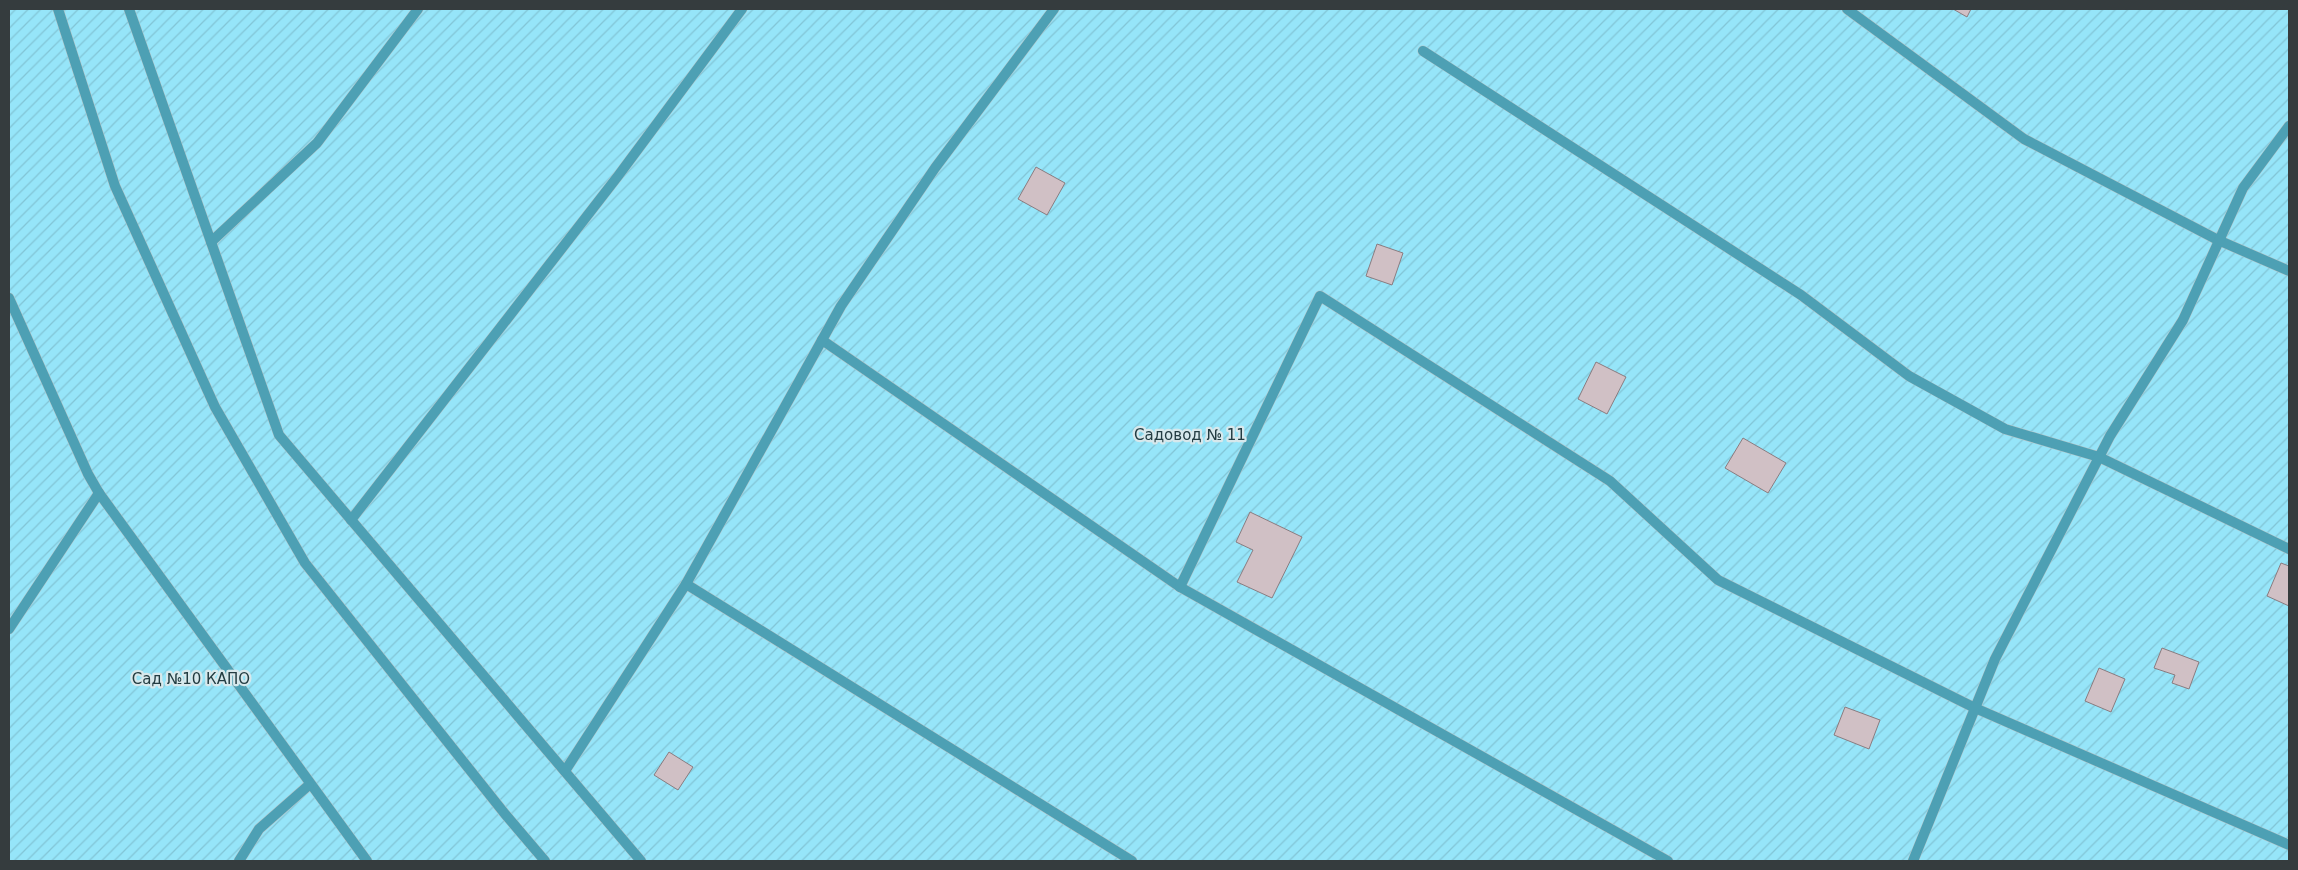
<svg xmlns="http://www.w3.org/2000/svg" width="2298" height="870" viewBox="0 0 2298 870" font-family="'DejaVu Sans',sans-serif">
  <defs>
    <pattern id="garden-furrows" width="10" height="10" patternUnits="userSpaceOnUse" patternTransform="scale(1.25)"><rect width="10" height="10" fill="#96e5f9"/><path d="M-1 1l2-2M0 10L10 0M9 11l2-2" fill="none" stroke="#82c5d6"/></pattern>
  </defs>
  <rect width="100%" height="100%" fill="#d7e8ec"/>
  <rect fill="url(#garden-furrows)" x="9" y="9" width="2280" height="852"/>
  <g fill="#d0c0c5" stroke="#8a7c80">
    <path d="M 1953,9 L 1971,9 L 1967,17 Z"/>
    <path d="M 1036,167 L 1065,183 L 1047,215 L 1018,199 Z"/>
    <path d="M 1377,244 L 1403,253 L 1392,285 L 1366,276 Z"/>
    <path d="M 1596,362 L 1626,377 L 1607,414 L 1578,399 Z"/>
    <path d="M 1743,438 L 1786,463 L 1768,493 L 1725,468 Z"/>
    <path d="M 1250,512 L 1302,537 L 1272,598 L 1237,582 L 1253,550 L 1236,542 Z"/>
    <path d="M 2281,563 L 2289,566 L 2289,606 L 2267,596 Z"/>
    <path d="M 2162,648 L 2199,662 L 2189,689 L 2172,683 L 2175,675 L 2154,668 Z"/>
    <path d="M 2099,668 L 2125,679 L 2111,712 L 2085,701 Z"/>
    <path d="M 1845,707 L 1880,720 L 1869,749 L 1834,735 Z"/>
    <path d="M 669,752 L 693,767 L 678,790 L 654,775 Z"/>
  </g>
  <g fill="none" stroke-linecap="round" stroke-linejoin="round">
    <defs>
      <g id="service">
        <path d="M 58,9 L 115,186 L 215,407 L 305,563 L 505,814 L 545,861"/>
        <path d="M 129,9 L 279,435 L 641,861"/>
        <path d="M 1847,9 L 2024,139 L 2218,240 L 2289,271"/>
        <path d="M 1423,51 L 1801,295 L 1909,376 L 2005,429 L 2099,457 L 2289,549"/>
        <path d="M 211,242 L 317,143 L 418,9"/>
        <path d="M 9,298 L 88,474 L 99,493 L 367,861"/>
        <path d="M 822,340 L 1180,587 L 1668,861"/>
        <path d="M 351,520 L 618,176 L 742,9"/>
        <path d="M 686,584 L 1132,861"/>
        <path d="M 1180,587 L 1320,296 L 1610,481 L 1718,580 L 1975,708 L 2289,845"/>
        <path d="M 9,629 L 99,493"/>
        <path d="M 565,771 L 686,584 L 841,306 L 935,168 L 1054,9"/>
        <path d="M 239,861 L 259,829 L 309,785"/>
        <path d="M 1913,861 L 1995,659 L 2110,436 L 2183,320 L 2243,188 L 2289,126"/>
      </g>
    </defs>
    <use href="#service" stroke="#b7c6c9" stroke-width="11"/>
    <use href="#service" stroke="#4da0b4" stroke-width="10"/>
  </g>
  <g text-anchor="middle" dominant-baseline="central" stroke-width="4.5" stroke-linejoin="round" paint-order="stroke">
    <g font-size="15" fill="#233c42" stroke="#d7e8ec">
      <text x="1190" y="435">Садовод № 11</text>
      <text x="191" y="679">Сад №10 КАПО</text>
    </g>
  </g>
  <rect width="2298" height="870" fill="none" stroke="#353c3e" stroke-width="20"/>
</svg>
